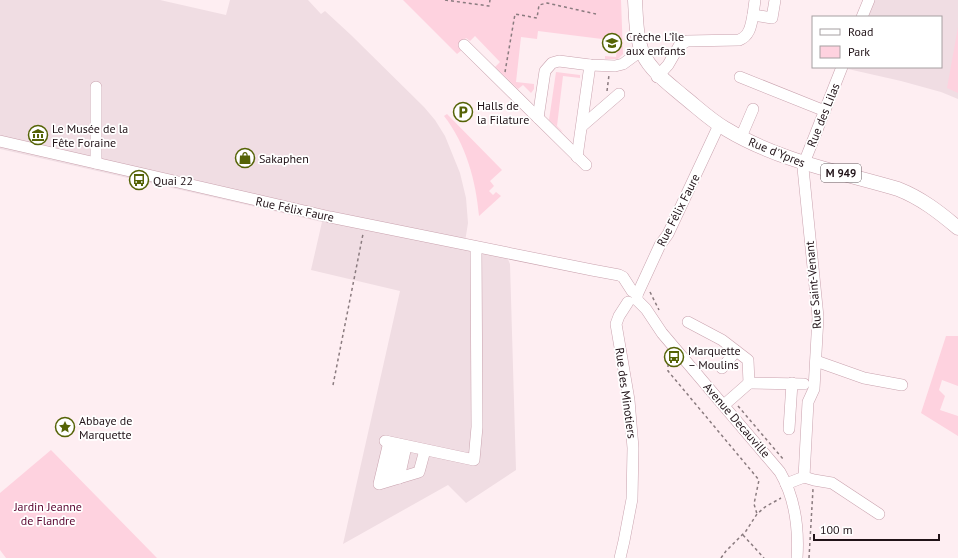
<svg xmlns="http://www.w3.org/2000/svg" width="958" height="558" viewBox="0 0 958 558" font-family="'PT Sans',sans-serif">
  <rect width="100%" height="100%" fill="#feeef2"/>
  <g fill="#f0dde3">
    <path d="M 0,0 L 160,0 L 226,15 L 230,0 L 308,0 L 321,14 L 325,11 L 351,35 L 424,107 L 435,120 L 445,136 L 460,173 L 466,198 L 468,223 L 464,248 L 507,257 L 510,264 L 516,470 L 466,503 L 448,485 L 343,544 L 400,291 L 311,270 L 322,222 L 0,149 Z"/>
    <path d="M 873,0 L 958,0 L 958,99 L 941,92 L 901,81 L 848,69 L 849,67 L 941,67 L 941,17 L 867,17 Z"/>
  </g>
  <g fill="#fed2df">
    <path d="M 403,0 L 621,0 L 623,54 L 618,59 L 605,59 L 605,56 L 616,57 L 618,41 L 538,31 L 537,39 L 521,37 L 516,82 L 534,84 L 534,89 L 531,93 L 523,85 L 518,89 L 495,67 L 500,62 L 475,36 L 470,41 L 466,38 L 459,45 L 463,49 L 457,54 Z"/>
    <path d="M 958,27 L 958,93 L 947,88 Z"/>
    <path d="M 556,72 L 580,75 L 580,78 L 563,76 L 557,126 L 563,132 L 561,131 L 549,120 Z"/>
    <path d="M 447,114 L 502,170 L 490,181 L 494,186 L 489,191 L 493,195 L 496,192 L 501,196 L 479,216 C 476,181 466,144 444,116 Z"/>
    <path d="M 946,336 L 958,336 L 958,386 L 942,380 L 939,390 L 945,396 L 940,410 L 958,416 L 958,436 L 921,413 Z"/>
    <path d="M 51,450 L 157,558 L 6,558 L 0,550 L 0,493 Z"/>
  </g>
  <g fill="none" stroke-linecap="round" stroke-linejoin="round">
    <defs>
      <g id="minor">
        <path d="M 755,0 L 753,15 L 772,18 L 775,0"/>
        <path d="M 862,17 L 869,0"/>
        <path d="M 464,45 L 586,165"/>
        <path d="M 657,77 L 668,65 L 679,46 L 687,41 L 739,40 C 750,36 751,25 753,15"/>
        <path d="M 740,77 L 825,111"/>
        <path d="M 538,118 L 545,71 L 552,63 L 559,61 L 590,65 L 615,66 L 623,64 L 642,50"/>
        <path d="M 582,126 L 619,94"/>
        <path d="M 741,137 L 753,109"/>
        <path d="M 0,141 L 330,217 L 592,270 L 619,275 L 623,277 L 632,291 L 637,294 L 637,300"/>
        <path d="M 577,157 L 590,65"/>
        <path d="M 96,163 L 96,87"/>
        <path d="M 637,295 L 660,245 L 668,234 L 719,125"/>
        <path d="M 637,300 L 646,309 L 662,333 L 780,472 C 795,498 799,528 797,558"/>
        <path d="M 688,322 L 722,340 L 748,360 L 749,383 L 804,384"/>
        <path d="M 816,361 L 864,378 L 902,385"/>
        <path d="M 722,368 L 736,351"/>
        <path d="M 724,405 L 749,383"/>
        <path d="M 789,429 L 792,383"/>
        <path d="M 385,441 L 474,460 L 477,427 L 476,247"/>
        <path d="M 389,442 L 379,484 L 419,472 L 425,450"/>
        <path d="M 804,477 L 814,480 L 832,483 L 879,514"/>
        <path d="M 399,478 L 406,446"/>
        <path d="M 389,480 L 398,444"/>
        <path d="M 786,484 L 804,477 L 808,402 L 814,389 L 818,317 L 803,168 L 804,163 L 842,67"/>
        <path d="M 620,558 L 624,541 L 632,499 L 633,448 L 629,400 L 616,324 L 619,316 L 628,302"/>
      </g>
      <path id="major" d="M 635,0 C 636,17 636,38 643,54 C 651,71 669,84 683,96 C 697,107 710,120 726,129 C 779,161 840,172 898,189 C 921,198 939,212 958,228"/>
    </defs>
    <use href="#minor" stroke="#c9a2ae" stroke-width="12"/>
    <use href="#major" stroke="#c9a2ae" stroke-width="15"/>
    <g stroke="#8a7b7f" stroke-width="1.5" stroke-dasharray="3 3" stroke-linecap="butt">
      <path d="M 445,0 L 489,6 L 490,0"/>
      <path d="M 505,72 L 515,14 L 537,18 L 539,5 L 547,3 L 596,14"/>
      <path d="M 607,91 L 609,75"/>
      <path d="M 650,292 L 659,310"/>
      <path d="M 674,362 L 672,364 L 668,365 L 668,371 L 759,480 L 754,504 L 757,514"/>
      <path d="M 333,385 L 363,234"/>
      <path d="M 738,406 L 783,459"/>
      <path d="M 743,535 L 764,558"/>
      <path d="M 721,558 L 726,551 L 746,531 L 757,514 L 765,507 L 781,498"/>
      <path d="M 809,558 L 813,489"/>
    </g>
    <use href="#minor" stroke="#fff" stroke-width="11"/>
    <use href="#major" stroke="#fff" stroke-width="14"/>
  </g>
  <defs>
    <symbol id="school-ring" viewBox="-11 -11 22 22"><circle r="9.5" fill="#fff" stroke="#556306" stroke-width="1.5"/><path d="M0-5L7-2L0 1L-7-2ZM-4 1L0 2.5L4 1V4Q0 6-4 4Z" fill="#556306"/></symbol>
    <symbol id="parking-ring" viewBox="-11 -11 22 22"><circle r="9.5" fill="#fff" stroke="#556306" stroke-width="1.5"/><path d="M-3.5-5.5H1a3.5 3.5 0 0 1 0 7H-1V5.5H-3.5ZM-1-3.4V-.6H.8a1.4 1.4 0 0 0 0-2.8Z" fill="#556306"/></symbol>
    <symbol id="museum-ring" viewBox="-11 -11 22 22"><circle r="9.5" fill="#fff" stroke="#556306" stroke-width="1.5"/><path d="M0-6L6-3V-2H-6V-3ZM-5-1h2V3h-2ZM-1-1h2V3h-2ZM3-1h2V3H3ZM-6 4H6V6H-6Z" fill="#556306"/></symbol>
    <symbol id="shop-ring" viewBox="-11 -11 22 22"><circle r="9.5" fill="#fff" stroke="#556306" stroke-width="1.5"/><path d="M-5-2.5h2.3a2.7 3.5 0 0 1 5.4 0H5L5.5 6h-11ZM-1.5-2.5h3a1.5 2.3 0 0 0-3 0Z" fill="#556306"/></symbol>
    <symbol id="bus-ring" viewBox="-11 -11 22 22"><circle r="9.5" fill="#fff" stroke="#556306" stroke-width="1.5"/><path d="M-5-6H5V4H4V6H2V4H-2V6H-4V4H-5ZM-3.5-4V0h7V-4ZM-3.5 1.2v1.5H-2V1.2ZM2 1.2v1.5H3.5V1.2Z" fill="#556306"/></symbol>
    <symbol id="sight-ring" viewBox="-11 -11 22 22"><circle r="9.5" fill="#fff" stroke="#556306" stroke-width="1.5"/><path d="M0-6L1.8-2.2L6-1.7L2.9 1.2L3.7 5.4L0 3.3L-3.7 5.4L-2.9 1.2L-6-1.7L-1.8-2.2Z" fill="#556306"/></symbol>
  </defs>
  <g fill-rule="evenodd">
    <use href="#school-ring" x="601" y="32" width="22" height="22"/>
    <use href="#parking-ring" x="452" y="101" width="22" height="22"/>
    <use href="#museum-ring" x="27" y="124" width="22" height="22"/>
    <use href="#shop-ring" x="234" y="147" width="22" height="22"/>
    <use href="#bus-ring" x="128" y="169" width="22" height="22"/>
    <use href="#bus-ring" x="663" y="346" width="22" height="22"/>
    <use href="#sight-ring" x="54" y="416" width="22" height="22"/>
  </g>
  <g text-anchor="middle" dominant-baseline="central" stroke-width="3.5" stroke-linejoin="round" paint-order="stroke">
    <rect fill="#fff" stroke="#63595d" stroke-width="1" x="821" y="164" width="40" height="18" rx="3"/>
    <g font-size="11" font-weight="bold" fill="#201217">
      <text x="841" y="173">M 949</text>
    </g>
    <g font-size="12" fill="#201217" stroke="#fff" text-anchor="start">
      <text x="626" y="36">Crèche L'île<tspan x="626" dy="14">aux enfants</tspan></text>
      <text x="477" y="105">Halls de<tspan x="477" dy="14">la Filature</tspan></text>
      <text x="52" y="128">Le Musée de la<tspan x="52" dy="14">Fête Foraine</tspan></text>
      <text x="259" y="158">Sakaphen</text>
      <text x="153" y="180">Quai 22</text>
      <text x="688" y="350">Marquette<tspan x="688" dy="14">– Moulins</tspan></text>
      <text x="79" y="420">Abbaye de<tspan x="79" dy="14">Marquette</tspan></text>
    </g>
    <g font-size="12" fill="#201217" stroke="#fff">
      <text transform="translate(823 115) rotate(-68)">Rue des Lilas</text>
      <text transform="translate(777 152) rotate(22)">Rue d'Ypres</text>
      <text transform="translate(295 209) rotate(12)">Rue Félix Faure</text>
      <text transform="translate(678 210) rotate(-63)">Rue Félix Faure</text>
      <text transform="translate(813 285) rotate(-95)">Rue Saint-Venant</text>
      <text transform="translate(626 393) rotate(82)">Rue des Minotiers</text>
      <text transform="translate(737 420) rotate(49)">Avenue Decauville</text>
    </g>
    <g font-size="12" fill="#59042f" stroke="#fff">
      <text x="48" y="506">Jardin Jeanne<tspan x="48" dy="14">de Flandre</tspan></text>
    </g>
  </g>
  <rect x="812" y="16" width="130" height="52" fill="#ffffff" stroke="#a6a0a2"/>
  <rect x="820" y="29" width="20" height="6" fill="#ffffff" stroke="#a6a0a2"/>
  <text x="848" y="36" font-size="12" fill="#201217">Road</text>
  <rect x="820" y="46" width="20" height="12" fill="#fed2df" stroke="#a6a0a2"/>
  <text x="848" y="56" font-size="12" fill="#201217">Park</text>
  <path d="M814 534v6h125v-6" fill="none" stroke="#201217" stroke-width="2"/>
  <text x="820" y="534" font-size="12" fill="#201217" stroke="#ffffff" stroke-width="3" paint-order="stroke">100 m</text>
</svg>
